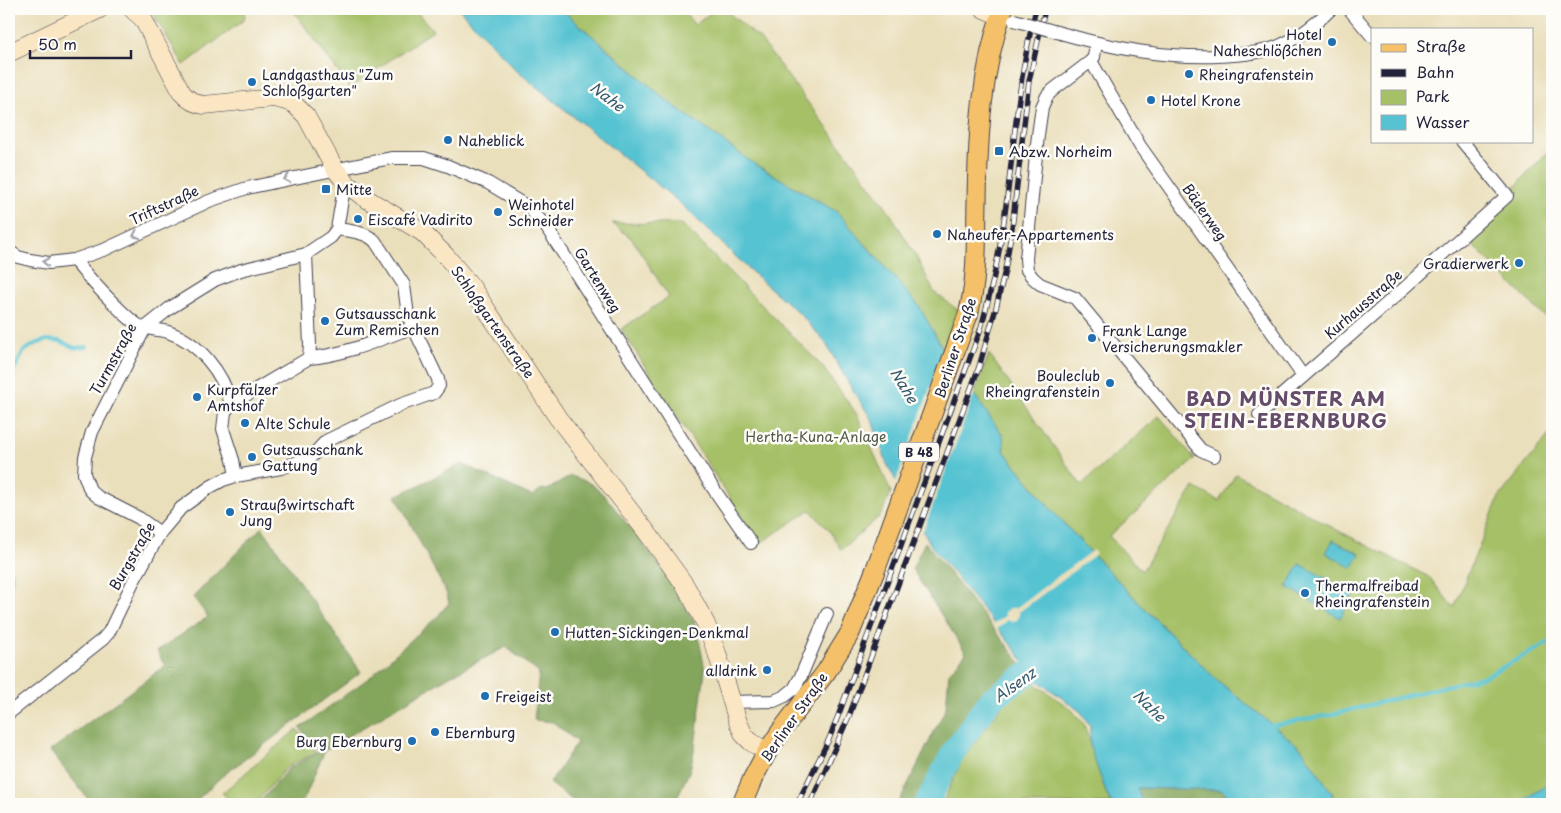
<svg xmlns="http://www.w3.org/2000/svg" width="1561" height="813" viewBox="0 0 1561 813" font-family="'Playpen Sans',sans-serif">
  <rect width="100%" height="100%" fill="#fdfcf7"/>
  <filter id="ink" filterUnits="userSpaceOnUse"><feTurbulence type="fractalNoise" baseFrequency=".02" numOctaves="2"/><feDisplacementMap in="SourceGraphic" scale="10" xChannelSelector="R" yChannelSelector="G"/><feConvolveMatrix kernelMatrix="1 2 1 2 8 2 1 2 1" color-interpolation-filters="sRGB"/></filter>
  <filter id="wash" filterUnits="userSpaceOnUse"><feTurbulence type="fractalNoise" baseFrequency=".0096" numOctaves="4" result="noise"/><feDisplacementMap in="SourceGraphic" scale="20" xChannelSelector="R" yChannelSelector="G"/><feGaussianBlur stdDeviation="1.12" result="paint"/><feColorMatrix in="noise" values="0 0 0 0 0 0 0 0 0 0 0 0 0 0 0 0 0 1.4 0 .05"/><feComposite in="paint" operator="in"/></filter>
  <g filter="url(#wash)">
    <rect width="100%" height="100%" fill="#eadfbb"/>
    <g fill="#a5c066" stroke="#647150">
      <path d="M 150,9 L 244,9 L 245,19 L 184,65 Z"/>
      <path d="M 292,9 L 414,9 L 433,30 L 350,88 Z"/>
      <path d="M 561,9 L 681,9 L 695,25 L 715,9 L 724,9 L 760,39 L 885,205 L 915,254 L 934,292 L 958,310 L 956,321 L 944,351 L 919,306 L 837,212 L 750,161 L 666,100 Z"/>
      <path d="M 1552,147 L 1552,324 L 1463,236 L 1507,196 Z"/>
      <path d="M 612,223 L 682,224 L 821,365 L 856,413 L 891,492 L 881,515 L 841,550 L 829,530 L 810,510 L 759,544 L 621,329 L 669,297 L 632,239 Z"/>
      <path d="M 989,354 L 1081,485 L 1159,416 L 1195,459 L 1109,536 L 1142,571 L 1194,487 L 1219,501 L 1236,474 L 1337,530 L 1429,577 L 1454,608 L 1499,497 L 1552,431 L 1552,782 L 1518,804 L 1334,804 L 1332,793 L 1301,749 L 1218,681 L 1140,604 L 1053,512 L 1004,451 L 1003,436 L 974,395 Z"/>
      <path d="M 1034,683 L 1071,709 L 1084,724 L 1107,795 L 1111,804 L 942,804 L 962,760 L 1012,692 Z"/>
      <path d="M 297,729 L 316,752 L 286,768 L 255,804 L 235,804 L 222,793 Z"/>
    </g>
    <g fill="#84a65b" stroke="#53644b">
      <path d="M 462,464 L 532,496 L 542,489 L 547,490 L 571,476 L 586,481 L 595,487 L 605,496 L 644,545 L 669,578 L 696,625 L 705,670 L 695,746 L 690,770 L 674,804 L 577,804 L 550,783 L 577,742 L 553,722 L 534,720 L 539,673 L 506,647 L 450,676 L 325,750 L 302,804 L 258,804 L 288,769 L 319,752 L 300,728 L 370,677 L 438,616 L 449,603 L 446,592 L 396,496 Z"/>
      <path d="M 262,527 L 361,672 L 221,777 L 193,804 L 92,804 L 50,751 L 165,666 L 157,651 L 208,617 L 193,597 Z"/>
      <path d="M 925,542 L 1024,667 L 1029,678 L 1009,691 L 961,757 L 939,804 L 898,804 L 946,708 L 949,673 L 966,653 L 912,569 Z"/>
      <path d="M 1136,788 L 1222,790 L 1238,804 L 1143,804 Z"/>
    </g>
    <g fill="#57c3d2" stroke="#3c7286">
      <path d="M 459,9 L 561,9 L 666,100 L 750,161 L 837,212 L 919,306 L 944,351 L 1003,436 L 1004,451 L 1053,512 L 1140,604 L 1218,681 L 1301,748 L 1332,793 L 1334,804 L 1238,804 L 1222,790 L 1137,788 L 1143,804 L 1112,804 L 1107,795 L 1090,747 L 1090,726 L 1081,712 L 1037,680 L 1016,651 L 932,547 L 887,464 L 872,420 L 849,384 L 825,342 L 799,313 L 754,274 L 680,203 L 517,71 Z"/>
      <path d="M 1333,540 L 1360,554 L 1352,568 L 1326,553 Z"/>
      <path d="M 1300,564 L 1354,594 L 1340,618 L 1287,587 Z"/>
      <path d="M 1552,782 L 1552,804 L 1518,804 Z"/>
    </g>
    <g fill="#eadfbb">
      <path d="M 945,348 L 975,392 L 922,534 L 895,484 Z"/>
      <path d="M 1093,550 L 1096,554 L 1019,612 L 1019,617 L 1017,620 L 1013,621 L 1008,620 L 996,630 L 992,625 L 1005,616 L 1005,612 L 1009,608 L 1016,608 Z"/>
    </g>
    <g fill="none" stroke-linecap="round" stroke-linejoin="round">
      <g stroke="#57c3d2" stroke-width="4">
        <path d="M 9,379 L 24,351 L 35,344 L 47,340 L 60,341 L 75,348 L 87,347"/>
        <path d="M 9,569 L 12,576 L 9,592"/>
        <path d="M 1269,726 L 1330,715 L 1486,676 L 1552,641"/>
      </g>
      <path stroke="#57c3d2" stroke-width="24" d="M 926,804 L 954,751 L 990,700 L 1037,667 L 1062,661"/>
    </g>
  </g>
  <g filter="url(#ink)">
    <g fill="none" stroke-linecap="round" stroke-linejoin="round">
      <defs>
        <g id="minor">
          <path d="M 1349,9 L 1372,36"/>
          <path d="M 1064,34 C 1116,49 1164,58 1218,56 C 1236,55 1254,54 1271,49 C 1295,41 1314,26 1331,9"/>
          <path d="M 1096,43 L 1094,57 L 1091,61 L 1053,90 L 1047,96 L 1042,107 L 1038,135 L 1026,259 L 1027,270 L 1033,278 L 1040,284 L 1075,298 L 1201,450 L 1214,456"/>
          <path d="M 1091,61 L 1140,146 L 1303,376"/>
          <path d="M 9,251 L 18,257 L 30,260 L 49,263 L 74,260 L 106,249 L 209,201 L 247,188 L 391,158 L 424,158 L 448,166 L 488,183 L 528,207 L 545,225 L 713,488 L 751,543"/>
          <path d="M 74,260 C 87,276 101,291 115,305 C 122,312 130,320 138,325 C 147,330 158,329 168,332 C 199,342 223,373 231,404"/>
          <path d="M 309,358 C 345,355 379,340 413,327"/>
          <path d="M 1259,415 L 1407,286 L 1507,196 L 1462,141"/>
          <path d="M 236,476 L 233,460 L 223,429 L 225,412 L 231,404 L 309,358 L 310,345 L 306,254"/>
          <path d="M 160,533 L 139,518 L 98,497 L 90,490 L 84,474 L 85,457 L 92,432 L 145,328 L 170,308 L 215,280 L 241,270 L 306,254 L 331,237 L 337,229 L 343,194 L 347,184"/>
          <path d="M 731,702 L 774,701 L 785,696 L 794,689 L 801,676 L 827,614"/>
          <path d="M 9,713 L 103,639 L 109,632 L 133,582 L 160,533 L 181,508 L 210,487 L 223,480 L 236,476 L 281,468 L 310,458 L 326,441 L 400,405 L 434,393 L 439,386 L 438,379 L 408,316 L 404,285 L 375,241 C 365,232 350,231 337,229"/>
        </g>
        <g id="secondary">
          <path d="M 132,9 L 143,19 L 182,93 C 188,100 195,104 204,105 L 273,98 L 286,101 L 294,104 L 306,116 L 335,169 L 347,184 L 362,196 L 422,232 L 446,256 L 471,286 L 558,418 L 646,531 L 685,585 L 706,624 L 717,653 L 738,722 L 744,735 L 751,742 L 767,752"/>
          <path d="M 984,9 L 1000,16"/>
          <path d="M 9,53 L 100,9"/>
        </g>
        <path id="primary" d="M 742,804 L 753,778 L 767,752 L 781,731 L 826,672 L 850,633 L 875,571 L 968,315 C 978,278 976,239 977,201 C 978,136 981,71 1003,9"/>
      </defs>
      <use href="#minor" stroke="#403e4e" stroke-width="14"/>
      <use href="#secondary" stroke="#403e4e" stroke-width="19"/>
      <use href="#primary" stroke="#403e4e" stroke-width="21"/>
      <use href="#minor" stroke="#fff" stroke-width="12"/>
      <use href="#secondary" stroke="#fbe6c3" stroke-width="18"/>
      <use href="#primary" stroke="#f4c16a" stroke-width="19"/>
      <defs>
        <g id="rail">
          <path d="M 797,804 L 829,739 L 840,711 L 981,328 C 990,295 998,262 1003,227 C 1014,154 1017,80 1036,9"/>
          <path d="M 810,804 L 849,716 L 979,367 L 996,308 L 1005,270 L 1012,228 L 1029,81 L 1045,9"/>
        </g>
      </defs>
      <use href="#rail" stroke="#22223b" stroke-width="5.5"/>
      <use href="#rail" stroke="#fdfcf7" stroke-width="4" stroke-dasharray="11" stroke-linecap="butt"/>
      <defs>
        <path id="minor-bridge" d="M 1014,20 L 1064,34"/>
      </defs>
      <use href="#minor-bridge" stroke="#403e4e" stroke-width="14" stroke-linecap="butt"/>
      <use href="#minor-bridge" stroke="#fff" stroke-width="12"/>
    </g>
    <defs><path id="oneway-chevron" d="M-2-3.5L2.5 0L-2 3.5" fill="none" stroke-width="1.6" stroke-linecap="round" stroke-linejoin="round" transform="scale(1.25)"/></defs>
    <g stroke="#9c9ca7">
      <use href="#oneway-chevron" transform="translate(287 179) rotate(170)"/>
      <use href="#oneway-chevron" transform="translate(136 235) rotate(155)"/>
      <use href="#oneway-chevron" transform="translate(46 262) rotate(-175)"/>
    </g>
  </g>
  <g fill="#1f6fb2" stroke="#fdfcf7" stroke-width="2">
    <circle cx="1332" cy="42" r="5"/>
    <circle cx="1189" cy="74" r="5"/>
    <circle cx="252" cy="82" r="5"/>
    <circle cx="1151" cy="100" r="5"/>
    <circle cx="448" cy="140" r="5"/>
    <rect x="994" y="146" width="10" height="10" rx="2.5"/>
    <rect x="321" y="184" width="10" height="10" rx="2.5"/>
    <circle cx="498" cy="212" r="5"/>
    <circle cx="358" cy="219" r="5"/>
    <circle cx="937" cy="234" r="5"/>
    <circle cx="1519" cy="263" r="5"/>
    <circle cx="325" cy="321" r="5"/>
    <circle cx="1092" cy="338" r="5"/>
    <circle cx="1110" cy="383" r="5"/>
    <circle cx="197" cy="397" r="5"/>
    <circle cx="245" cy="423" r="5"/>
    <circle cx="252" cy="457" r="5"/>
    <circle cx="230" cy="512" r="5"/>
    <circle cx="1305" cy="593" r="5"/>
    <circle cx="555" cy="632" r="5"/>
    <circle cx="767" cy="670" r="5"/>
    <circle cx="485" cy="696" r="5"/>
    <circle cx="435" cy="732" r="5"/>
    <circle cx="412" cy="741" r="5"/>
  </g>
  <g text-anchor="middle" dominant-baseline="central" stroke-width="5" stroke-linejoin="round" paint-order="stroke">
    <rect fill="#fdfcf7" stroke="#646373" stroke-width="1" x="899" y="442.5" width="40" height="19" rx="4"/>
    <g font-size="12" font-weight="bold" fill="#22223b">
      <text x="919" y="452">B 48</text>
    </g>
    <g font-size="14" fill="#22223b" stroke="#fdfcf7" text-anchor="start">
      <text x="1322" y="34" text-anchor="end">Hotel<tspan x="1322" dy="16">Naheschlößchen</tspan></text>
      <text x="262" y="74">Landgasthaus "Zum<tspan x="262" dy="16">Schloßgarten"</tspan></text>
      <text x="1199" y="74">Rheingrafenstein</text>
      <text x="1161" y="100">Hotel Krone</text>
      <text x="458" y="140">Naheblick</text>
      <text x="1009" y="151">Abzw. Norheim</text>
      <text x="336" y="189">Mitte</text>
      <text x="508" y="204">Weinhotel<tspan x="508" dy="16">Schneider</tspan></text>
      <text x="368" y="219">Eiscafé Vadirito</text>
      <text x="947" y="234">Naheufer-Appartements</text>
      <text x="1509" y="263" text-anchor="end">Gradierwerk</text>
      <text x="335" y="313">Gutsausschank<tspan x="335" dy="16">Zum Remischen</tspan></text>
      <text x="1102" y="330">Frank Lange<tspan x="1102" dy="16">Versicherungsmakler</tspan></text>
      <text x="1100" y="375" text-anchor="end">Bouleclub<tspan x="1100" dy="16">Rheingrafenstein</tspan></text>
      <text x="207" y="389">Kurpfälzer<tspan x="207" dy="16">Amtshof</tspan></text>
      <text x="255" y="423">Alte Schule</text>
      <text x="262" y="449">Gutsausschank<tspan x="262" dy="16">Gattung</tspan></text>
      <text x="240" y="504">Straußwirtschaft<tspan x="240" dy="16">Jung</tspan></text>
      <text x="1315" y="585">Thermalfreibad<tspan x="1315" dy="16">Rheingrafenstein</tspan></text>
      <text x="565" y="632">Hutten-Sickingen-Denkmal</text>
      <text x="757" y="670" text-anchor="end">alldrink</text>
      <text x="495" y="696">Freigeist</text>
      <text x="445" y="732">Ebernburg</text>
      <text x="402" y="741" text-anchor="end">Burg Ebernburg</text>
    </g>
    <g font-size="14" fill="#22223b" stroke="#fdfcf7">
      <text transform="translate(164 205) rotate(-25)">Triftstraße</text>
      <text transform="translate(1205 212) rotate(55)">Bäderweg</text>
      <text transform="translate(598 280) rotate(58)">Gartenweg</text>
      <text transform="translate(1363 304) rotate(-41)">Kurhausstraße</text>
      <text transform="translate(493 322) rotate(55)">Schloßgartenstraße</text>
      <text transform="translate(955 348) rotate(-72)">Berliner Straße</text>
      <text transform="translate(113 359) rotate(-61)">Turmstraße</text>
      <text transform="translate(132 556) rotate(-60)">Burgstraße</text>
      <text transform="translate(794 717) rotate(-55)">Berliner Straße</text>
    </g>
    <g font-size="14" fill="#50594a" stroke="#fdfcf7">
      <text x="816" y="436">Hertha-Kuna-Anlage</text>
    </g>
    <g font-size="15" font-style="italic" fill="#355a70" stroke="#fdfcf7">
      <text transform="translate(608 96) rotate(38)">Nahe</text>
      <text transform="translate(905 385) rotate(59)">Nahe</text>
      <text transform="translate(1014 684) rotate(-35)">Alsenz</text>
      <text transform="translate(1150 705) rotate(45)">Nahe</text>
    </g>
    <g font-size="19" font-weight="bold" letter-spacing="1" fill="#644c6a" stroke="#fdfcf7">
      <text x="1286" y="398">BAD MÜNSTER AM<tspan x="1286" dy="22">STEIN-EBERNBURG</tspan></text>
    </g>
  </g>
  <rect width="1561" height="813" fill="none" stroke="#fdfcf7" stroke-width="30"/>
  <rect x="1371" y="28" width="162" height="115" fill="#fdfcf7" stroke="#a5a5ac"/>
  <rect x="1381" y="44" width="25" height="8" fill="#f4c16a" stroke="#a5a5ac"/>
  <text x="1416" y="52" font-size="15" fill="#22223b">Straße</text>
  <rect x="1381" y="69" width="25" height="8" fill="#22223b" stroke="#a5a5ac"/>
  <text x="1416" y="78" font-size="15" fill="#22223b">Bahn</text>
  <rect x="1381" y="90" width="25" height="15" fill="#a5c066" stroke="#a5a5ac"/>
  <text x="1416" y="102" font-size="15" fill="#22223b">Park</text>
  <rect x="1381" y="115" width="25" height="15" fill="#57c3d2" stroke="#a5a5ac"/>
  <text x="1416" y="128" font-size="15" fill="#22223b">Wasser</text>
  <path d="M30 50v8h101v-8" fill="none" stroke="#22223b" stroke-width="2.5"/>
  <text x="38" y="50" font-size="15" fill="#22223b" stroke="#fdfcf7" stroke-width="4" paint-order="stroke">50 m</text>
</svg>
